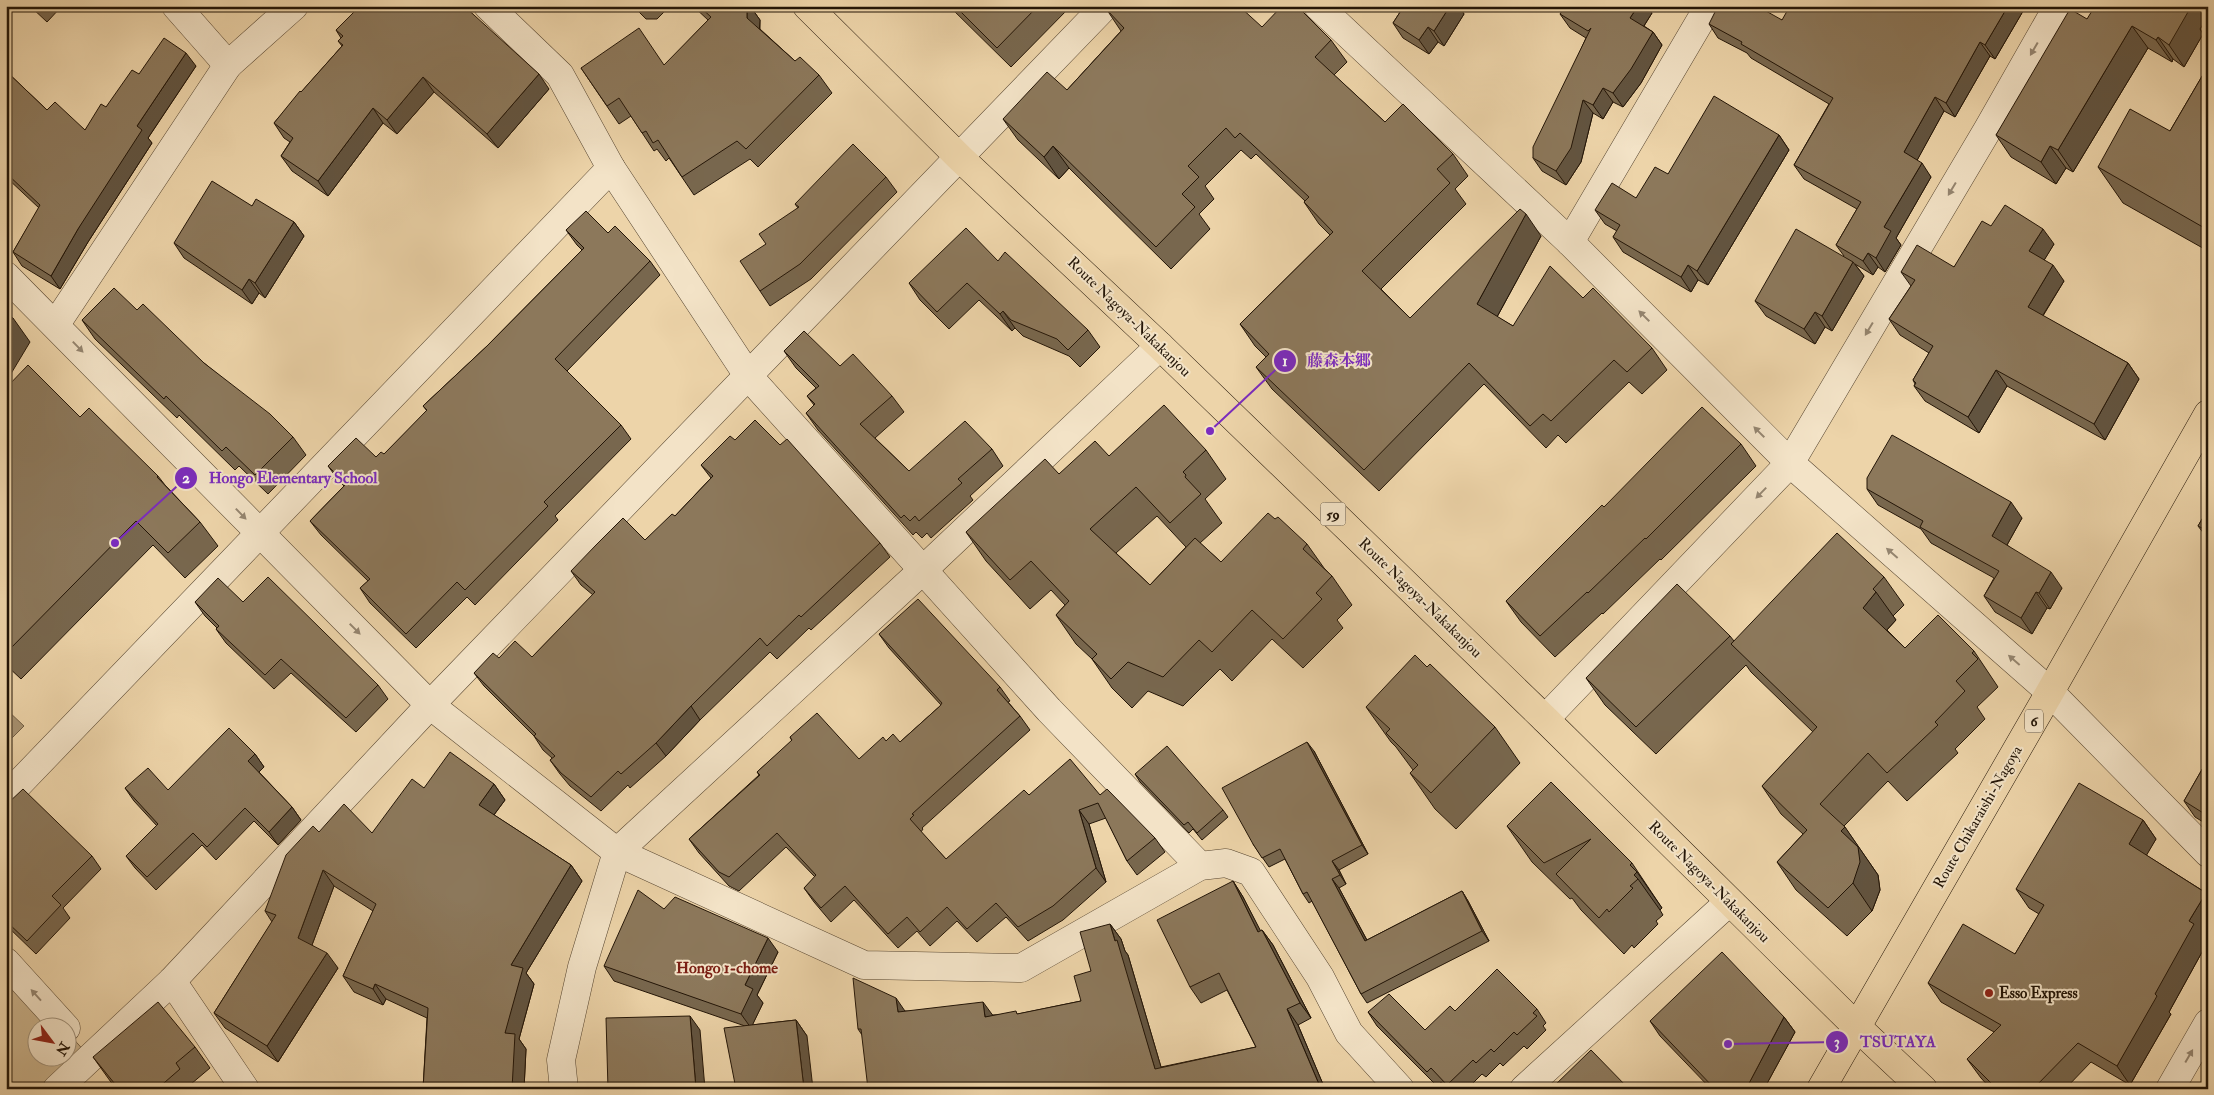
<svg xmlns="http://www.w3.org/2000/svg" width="2214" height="1095" viewBox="0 0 2214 1095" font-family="'IM FELL Double Pica','Noto Serif JP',serif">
  <rect width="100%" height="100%" fill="#edd4a9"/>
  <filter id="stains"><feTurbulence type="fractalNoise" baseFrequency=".004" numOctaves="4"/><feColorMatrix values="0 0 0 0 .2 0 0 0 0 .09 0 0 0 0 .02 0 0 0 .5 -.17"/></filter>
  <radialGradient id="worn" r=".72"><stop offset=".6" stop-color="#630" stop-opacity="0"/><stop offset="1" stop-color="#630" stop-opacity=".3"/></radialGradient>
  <path fill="#cbb48d" stroke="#77644a" d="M 6,966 L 62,1027 L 38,1028 L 38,1058 L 68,1058 L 68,1033 L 88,1055 L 54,1089 L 6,1089 Z"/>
  <path fill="#a89372" stroke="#736147" d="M 6,709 L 24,726 L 6,744 Z"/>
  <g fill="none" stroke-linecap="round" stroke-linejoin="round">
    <defs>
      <g id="street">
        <path d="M 176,6 L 228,65"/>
        <path d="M 488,6 L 560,75 L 611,168 L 749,377 L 1049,710 L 1200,866"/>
        <path d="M 1318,6 L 1570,242 L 1790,463 L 2050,692 L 2208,853"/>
        <path d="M 1570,242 L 1709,6"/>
        <path d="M 6,276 L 430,705 L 617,852 L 864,965 L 1021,968 L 1200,866 L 1226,863 L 1251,872 L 1320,977 L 1349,1033 L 1400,1089"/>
        <path d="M 56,324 L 228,65 L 294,6"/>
        <path d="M 1545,719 L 1790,463 L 1988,129 L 2058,6"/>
        <path d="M 6,797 L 611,168"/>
        <path d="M 6,962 L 66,1028"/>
        <path d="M 172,981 L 245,1089"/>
        <path d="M 57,1089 L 172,981 L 430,705 L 1105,6"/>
        <path d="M 564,1089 L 561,1060 L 582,967 L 617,852 L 924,569 L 1160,346"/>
        <path d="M 1524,1089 L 1729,902"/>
        <path d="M 2170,1089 L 2208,1023"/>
      </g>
      <g id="primary">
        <path d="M 807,6 L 960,158 L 1160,346 L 1545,719 L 1856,1026 L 1923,1089"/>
        <path d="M 1821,1089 L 2050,692 L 2208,414"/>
      </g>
    </defs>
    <use href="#street" stroke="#564530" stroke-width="29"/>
    <use href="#primary" stroke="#231507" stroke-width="29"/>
    <use href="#street" stroke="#f3e3c7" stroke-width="28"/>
    <use href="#primary" stroke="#edd4a9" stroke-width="28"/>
  </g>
  <g fill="#78674e" stroke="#231507" fill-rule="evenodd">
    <path d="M 30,6 L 62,6 L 47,22 Z"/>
    <path d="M 633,6 L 670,6 L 657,19 L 646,19 Z"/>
    <path d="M 693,6 L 750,6 L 760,20 L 760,29 L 795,61 L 819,75 L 832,93 L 758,167 L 750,159 L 694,195 L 669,158 L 666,161 L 657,149 L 654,151 L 631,116 L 619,124 L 581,68 L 665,65 L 708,20 Z"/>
    <path d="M 949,6 L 1067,6 L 1068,9 L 1011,67 Z"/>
    <path d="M 1404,6 L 1459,6 L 1464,14 L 1444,46 L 1438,42 L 1429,54 L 1403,38 L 1393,23 Z"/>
    <path d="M 2026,6 L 1995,59 L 1990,56 L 1955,117 L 1944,111 L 1917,160 L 1931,177 L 1896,238 L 1901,245 L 1885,272 L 1878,267 L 1873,275 L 1855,264 L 1864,276 L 1832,331 L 1825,327 L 1815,344 L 1766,316 L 1755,301 L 1844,256 L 1836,245 L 1857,209 L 1804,179 L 1794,165 L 1829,104 L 1751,58 L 1747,53 L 1718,38 L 1709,24 Z"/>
    <path d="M 2208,6 L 2208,16 L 2200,29 L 2203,34 L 2184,67 L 2173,59 L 2172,62 L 2148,48 L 2073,172 L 2066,168 L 2056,184 L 2011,157 L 1996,135 L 2087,19 Z"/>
    <path d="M 1649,9 L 1652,13 L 1644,26 L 1653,32 L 1662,45 L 1641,83 L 1623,107 L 1613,102 L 1603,119 L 1593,113 L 1581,162 L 1566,185 L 1542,171 L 1533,158 L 1586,38 L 1570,28 L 1560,14 Z"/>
    <path d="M 1107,10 L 1262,27 L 1331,40 L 1347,62 L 1334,75 L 1385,122 L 1453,154 L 1468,176 L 1455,189 L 1466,204 L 1381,289 L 1410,318 L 1541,236 L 1497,317 L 1513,326 L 1583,298 L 1652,348 L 1667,370 L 1642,394 L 1629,382 L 1566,443 L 1558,435 L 1546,448 L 1484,384 L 1379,491 L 1272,389 L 1256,367 L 1266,357 L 1255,346 L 1240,324 L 1330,235 L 1319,224 L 1304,202 L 1305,201 L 1256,154 L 1251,159 L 1241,150 L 1205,186 L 1214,199 L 1199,214 L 1210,229 L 1171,269 L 1069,168 L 1059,179 L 1018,140 L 1003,119 L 1067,90 L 1121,31 Z"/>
    <path d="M 336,30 L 549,89 L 498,148 L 434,92 L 397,134 L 383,123 L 328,196 L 292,171 L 281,156 L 290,142 L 284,138 L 274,123 L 342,46 L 338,41 L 341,38 Z"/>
    <path d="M 196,66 L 148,138 L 152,143 L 88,242 L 60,289 L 22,266 L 13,252 L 39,208 L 6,177 L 6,71 L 47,110 L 85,130 L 106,107 L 139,74 Z"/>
    <path d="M 2208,66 L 2208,251 L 2123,203 L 2098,167 L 2170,131 Z"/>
    <path d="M 1779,135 L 1789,150 L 1708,285 L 1698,280 L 1691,292 L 1623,252 L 1613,237 L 1617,231 L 1605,224 L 1595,210 L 1636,198 L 1668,174 Z"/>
    <path d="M 886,177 L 897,192 L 811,279 L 770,306 L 760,291 L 766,244 L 798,208 L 795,204 Z"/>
    <path d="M 252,206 L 294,222 L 304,236 L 265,298 L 259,293 L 252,304 L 184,258 L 174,243 Z"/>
    <path d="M 1991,226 L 2054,244 L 2044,260 L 2064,281 L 2043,316 L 2128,363 L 2139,379 L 2105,440 L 2007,386 L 1979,433 L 1925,401 L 1914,386 L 1915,384 L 1913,380 L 1929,353 L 1900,335 L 1889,319 L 1911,286 L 1901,272 L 1954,267 Z"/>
    <path d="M 566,230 L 608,233 L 650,261 L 660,275 L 567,371 L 621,425 L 631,439 L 555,516 L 558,520 L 475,605 L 467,597 L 416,648 L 370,603 L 360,588 L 368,581 L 321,535 L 310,521 L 344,486 L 339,481 L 328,466 L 376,457 L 384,454 L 427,411 L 423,406 L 487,346 L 582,250 L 577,245 Z"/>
    <path d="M 998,261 L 1088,330 L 1100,347 L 1080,367 L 1069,356 L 1023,336 L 1015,328 L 1012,331 L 979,300 L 949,329 L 920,300 L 909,283 Z"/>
    <path d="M 137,310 L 204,363 L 293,437 L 306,455 L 268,494 L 239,466 L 235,470 L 179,415 L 177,418 L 95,339 L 82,320 Z"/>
    <path d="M 784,351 L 840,366 L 892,396 L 904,412 L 875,438 L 909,471 L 992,449 L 1003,466 L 970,496 L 973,500 L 931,538 L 927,533 L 922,538 L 916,532 L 913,535 L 818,430 L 806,413 L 814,405 L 807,396 L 816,388 L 796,368 Z"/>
    <path d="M 6,388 L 80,417 L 158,476 L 165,485 L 200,522 L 218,546 L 185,578 L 153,545 L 21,679 L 6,665 Z"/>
    <path d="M 735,440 L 880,543 L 890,557 L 811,630 L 809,628 L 777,659 L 770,652 L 700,720 L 666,756 L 630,788 L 628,785 L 601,811 L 570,786 L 560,774 L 550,760 L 552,758 L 543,750 L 534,736 L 484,686 L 474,673 L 499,658 L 532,657 L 593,595 L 581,585 L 571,571 L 645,540 L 675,516 L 711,478 L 701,465 Z"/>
    <path d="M 1741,444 L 1756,466 L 1661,560 L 1660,559 L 1603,614 L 1602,613 L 1555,657 L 1521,622 L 1506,601 L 1604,507 Z"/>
    <path d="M 1206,450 L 1226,479 L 1205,499 L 1222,523 L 1200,543 L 1221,562 L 1275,519 L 1307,544 L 1324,568 L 1332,576 L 1352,605 L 1337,620 L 1343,628 L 1303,668 L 1272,639 L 1232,681 L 1220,669 L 1183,706 L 1148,691 L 1132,708 L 1112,688 L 1092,659 L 1076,644 L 1056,615 L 1065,605 L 1051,590 L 1030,609 L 986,561 L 966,532 L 1059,474 L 1109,456 ZM 1157,516 L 1186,547 L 1150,585 L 1116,553 Z"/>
    <path d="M 1867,489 L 2022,518 L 2007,545 L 2062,588 L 2050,609 L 2047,608 L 2032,634 L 1995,612 L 1984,596 L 1994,578 L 1931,543 L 1921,529 L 1878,505 Z"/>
    <path d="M 2208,509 L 2208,539 L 2198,526 Z"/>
    <path d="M 1884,577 L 1904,605 L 1893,616 L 1896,620 L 1887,630 L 1905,648 L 1974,651 L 1998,687 L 1977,707 L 1985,719 L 1955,749 L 1958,753 L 1907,801 L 1888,781 L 1844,826 L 1878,875 L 1880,890 L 1872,911 L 1847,936 L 1796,890 L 1777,862 L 1803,834 L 1781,814 L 1762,786 L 1813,732 L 1751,672 L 1746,665 L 1656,754 L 1605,705 L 1586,678 L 1730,636 L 1734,641 Z"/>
    <path d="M 195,602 L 243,602 L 378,685 L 388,699 L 356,732 L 291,673 L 274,689 L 226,643 L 216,629 L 217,628 L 205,616 Z"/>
    <path d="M 879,634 L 1000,687 L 1010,701 L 1008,702 L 1020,716 L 1030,730 L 922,828 L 923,829 L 921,832 L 946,859 L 1029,795 L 1100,795 L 1155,838 L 1165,852 L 1137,875 L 1127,861 L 1106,818 L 1089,824 L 1106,882 L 1063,920 L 1028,941 L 1006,917 L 977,942 L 957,921 L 930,946 L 917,931 L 898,948 L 854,900 L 831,922 L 814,902 L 804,888 L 815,877 L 786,847 L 739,891 L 729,886 L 699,853 L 689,839 L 759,775 L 757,772 L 792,741 L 790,737 L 859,759 L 886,741 L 900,742 L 940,706 L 941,705 L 889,648 Z"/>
    <path d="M 1427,667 L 1495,727 L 1520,763 L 1456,829 L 1435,809 L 1410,773 L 1413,770 L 1396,747 L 1391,742 L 1366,707 Z"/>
    <path d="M 1314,751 L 1368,854 L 1339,870 L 1346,884 L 1339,888 L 1367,940 L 1462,891 L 1468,901 L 1489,941 L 1367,1003 L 1361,994 L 1312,901 L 1309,903 L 1303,894 L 1285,859 L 1269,867 L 1253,844 Z"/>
    <path d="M 255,754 L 264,767 L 259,772 L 292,807 L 301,820 L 278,845 L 254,821 L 216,860 L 202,845 L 156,890 L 135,868 L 126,856 L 157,826 L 134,801 L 125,788 L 168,790 Z"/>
    <path d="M 2208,759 L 2208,825 L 2195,817 L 2184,801 Z"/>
    <path d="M 1135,774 L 1223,810 L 1228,817 L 1202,840 L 1193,829 L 1189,833 L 1140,782 Z"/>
    <path d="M 1551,782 L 1632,863 L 1662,908 L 1660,910 L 1663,915 L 1656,921 L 1658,924 L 1634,948 L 1632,945 L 1624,954 L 1581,910 L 1572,898 L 1570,899 L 1532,862 L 1507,826 Z"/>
    <path d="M 494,784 L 505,800 L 494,815 L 571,865 L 582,881 L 526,973 L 534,984 L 519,1039 L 526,1049 L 524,1089 L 423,1089 L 427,1018 L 386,999 L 383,1005 L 354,992 L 343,976 L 373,911 L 334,886 L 312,945 L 338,968 L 278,1062 L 225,1028 L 214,1013 L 272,922 L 265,911 L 319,832 L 372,833 L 424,788 Z"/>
    <path d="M 6,805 L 92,856 L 101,869 L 63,908 L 70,918 L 36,954 L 6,925 Z"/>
    <path d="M 2143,820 L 2156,839 L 2146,855 L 2208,894 L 2208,930 L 2203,937 L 2207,943 L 2169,1012 L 2171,1014 L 2130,1085 L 2091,1062 L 2065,1089 L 1991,1089 L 1981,1078 L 1967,1059 L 1994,1032 L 1941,1002 L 1928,983 L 2015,954 L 2039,914 L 2029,908 L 2016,889 Z"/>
    <path d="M 1233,881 L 1243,897 L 1260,931 L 1262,930 L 1273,945 L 1311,1018 L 1298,1025 L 1325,1089 L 862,1035 L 858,1029 L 905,1011 L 993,1015 L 1018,1014 L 1081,1001 L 1091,971 L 1110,924 L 1121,939 L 1125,951 L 1128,955 L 1161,1067 L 1256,1047 L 1227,990 L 1201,1003 L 1190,987 Z"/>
    <path d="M 664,909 L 778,952 L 757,995 L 763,1003 L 752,1025 L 796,1020 L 807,1036 L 745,1026 L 614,981 L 604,966 Z"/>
    <path d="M 1537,1009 L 1546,1023 L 1543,1026 L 1546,1030 L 1527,1049 L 1524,1046 L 1503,1066 L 1500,1063 L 1486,1077 L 1482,1074 L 1467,1089 L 1447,1089 L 1441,1082 L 1437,1086 L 1377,1026 L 1368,1012 L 1425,1030 L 1455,1011 Z"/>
    <path d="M 1784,1017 L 1795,1032 L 1764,1089 L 1711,1089 L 1660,1036 L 1650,1021 Z"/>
    <path d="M 195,1047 L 210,1068 L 191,1084 L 194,1089 L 116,1089 L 108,1078 L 93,1057 Z"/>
  </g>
  <g fill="#625440" stroke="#231507">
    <path d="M 747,6 L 750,6 L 760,20 L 759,35 L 747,18 Z"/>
    <path d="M 1450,6 L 1459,6 L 1464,14 L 1444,46 L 1434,31 Z"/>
    <path d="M 1638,6 L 1651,6 L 1649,9 L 1652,13 L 1640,32 L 1630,18 Z"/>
    <path d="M 2008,6 L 2026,6 L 1995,59 L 1985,45 Z"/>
    <path d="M 2186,6 L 2208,6 L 2208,16 L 2200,29 L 2203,34 L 2184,67 L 2169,45 Z"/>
    <path d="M 2132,26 L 2148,48 L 2073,172 L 2058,150 Z"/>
    <path d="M 1428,27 L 1438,42 L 1429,54 L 1419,40 Z"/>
    <path d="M 1653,32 L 1662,45 L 1641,83 L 1623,107 L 1613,93 Z"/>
    <path d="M 2158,37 L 2173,59 L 2172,62 L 2156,40 Z"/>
    <path d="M 1980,42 L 1990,56 L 1955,117 L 1946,103 Z"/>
    <path d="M 186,53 L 196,66 L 148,138 L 152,143 L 88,242 L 60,289 L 51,276 L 137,126 Z"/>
    <path d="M 539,74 L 549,89 L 498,148 L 487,134 Z"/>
    <path d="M 423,77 L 434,92 L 397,134 L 387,120 Z"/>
    <path d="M 1603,88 L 1613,102 L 1603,119 L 1593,105 Z"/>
    <path d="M 1935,97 L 1944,111 L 1914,166 L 1904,152 Z"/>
    <path d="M 1583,100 L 1593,113 L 1581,162 L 1566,185 L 1556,171 Z"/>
    <path d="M 373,108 L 383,123 L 328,196 L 318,181 Z"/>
    <path d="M 1779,135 L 1789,150 L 1708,285 L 1697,271 Z"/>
    <path d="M 1053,146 L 1069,168 L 1059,179 L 1044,157 Z"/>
    <path d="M 2050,146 L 2066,168 L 2056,184 L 2041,162 Z"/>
    <path d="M 1922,163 L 1931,177 L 1896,238 L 1901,245 L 1885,272 L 1876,258 L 1884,227 Z"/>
    <path d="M 1526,214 L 1541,236 L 1492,326 L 1477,304 Z"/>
    <path d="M 294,222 L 304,236 L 265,298 L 255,283 Z"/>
    <path d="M 2043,229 L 2054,244 L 2040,267 L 2029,251 Z"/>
    <path d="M 1868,253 L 1878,267 L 1873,275 L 1863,261 Z"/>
    <path d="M 1853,262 L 1864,276 L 1832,331 L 1822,316 Z"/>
    <path d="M 1688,265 L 1698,280 L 1691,292 L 1681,277 Z"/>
    <path d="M 2053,265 L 2064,281 L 2038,323 L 2028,307 Z"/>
    <path d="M 249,279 L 259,293 L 252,304 L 242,290 Z"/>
    <path d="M 1003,311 L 1015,328 L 1012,331 L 1000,314 Z"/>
    <path d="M 1815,312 L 1825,327 L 1815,344 L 1804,329 Z"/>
    <path d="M 13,318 L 30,342 L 6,382 L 6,329 Z"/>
    <path d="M 2128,363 L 2139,379 L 2105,440 L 2094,424 Z"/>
    <path d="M 1996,370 L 2007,386 L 1979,433 L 1968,417 Z"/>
    <path d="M 2011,502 L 2022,518 L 2003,552 L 1992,536 Z"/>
    <path d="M 2051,572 L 2062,588 L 2050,609 L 2039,593 Z"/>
    <path d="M 1876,592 L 1896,620 L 1882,635 L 1863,608 Z"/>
    <path d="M 2036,592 L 2047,608 L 2032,634 L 2021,618 Z"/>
    <path d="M 691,706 L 700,720 L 666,756 L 656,743 Z"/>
    <path d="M 1307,742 L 1314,751 L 1368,854 L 1362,845 Z"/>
    <path d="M 255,754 L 264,767 L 257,774 L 248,761 Z"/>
    <path d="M 494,784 L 505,800 L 490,820 L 479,805 Z"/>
    <path d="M 292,807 L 301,820 L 278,845 L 269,832 Z"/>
    <path d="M 1079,810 L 1089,824 L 1106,882 L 1096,868 Z"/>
    <path d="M 2143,820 L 2156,839 L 2142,863 L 2129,844 Z"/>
    <path d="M 1845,827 L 1878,875 L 1880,890 L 1872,911 L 1853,883 L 1841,831 Z"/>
    <path d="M 1332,861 L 1339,870 L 1346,884 L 1340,875 Z"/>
    <path d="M 571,865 L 582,881 L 526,973 L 534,984 L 519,1039 L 526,1049 L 524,1089 L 512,1089 L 505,1033 L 511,965 Z"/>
    <path d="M 323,870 L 334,886 L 309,953 L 298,938 Z"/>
    <path d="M 1637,872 L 1662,908 L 1660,910 L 1638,879 L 1634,875 Z"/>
    <path d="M 1332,879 L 1339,888 L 1372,950 L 1365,941 Z"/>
    <path d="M 1233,881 L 1243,897 L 1269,947 L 1258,932 Z"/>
    <path d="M 1462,891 L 1468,901 L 1489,941 L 1482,931 Z"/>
    <path d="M 2206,893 L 2208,894 L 2208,930 L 2203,937 L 2207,943 L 2169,1012 L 2171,1014 L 2130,1085 L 2117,1066 L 2155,994 L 2189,921 Z"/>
    <path d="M 1110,924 L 1121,939 L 1125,951 L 1128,955 L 1166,1084 L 1155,1069 Z"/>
    <path d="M 1262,930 L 1273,945 L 1311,1018 L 1300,1003 Z"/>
    <path d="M 768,938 L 778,952 L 757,995 L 763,1003 L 751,1028 L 741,1014 L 745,985 Z"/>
    <path d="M 327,953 L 338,968 L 278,1062 L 267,1046 Z"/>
    <path d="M 375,984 L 386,999 L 383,1005 L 373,989 Z"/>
    <path d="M 896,998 L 907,1014 L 898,1012 Z"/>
    <path d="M 983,1002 L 994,1017 L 985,1017 Z"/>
    <path d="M 1287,1009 L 1298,1025 L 1325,1089 L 1321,1089 Z"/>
    <path d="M 690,1016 L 700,1030 L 705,1089 L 696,1089 Z"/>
    <path d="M 1784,1017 L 1795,1032 L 1764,1089 L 1746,1089 Z"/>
    <path d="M 796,1020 L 807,1036 L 813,1089 L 804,1089 Z"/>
  </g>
  <g fill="#8c785b" stroke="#231507">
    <path d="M 360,6 L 454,6 L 456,8 L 457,6 L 464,6 L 539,74 L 487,134 L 423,77 L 387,120 L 373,108 L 318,181 L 281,156 L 293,138 L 274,123 L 300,91 L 301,92 L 343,45 L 338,41 L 343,36 L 336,30 Z"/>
    <path d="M 699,6 L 747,6 L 747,18 L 795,61 L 800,57 L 819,75 L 746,149 L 737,141 L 682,177 L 658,140 L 653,143 L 646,131 L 642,133 L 619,98 L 607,106 L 581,68 L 639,28 L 664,65 L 711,17 Z"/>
    <path d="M 955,6 L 1038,6 L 997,48 Z"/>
    <path d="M 1111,6 L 1239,6 L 1262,27 L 1282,6 L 1297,6 L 1331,40 L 1315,57 L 1385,122 L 1403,104 L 1453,154 L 1437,169 L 1450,183 L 1362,271 L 1410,318 L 1520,209 L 1526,214 L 1477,304 L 1513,326 L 1550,266 L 1583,298 L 1593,288 L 1652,348 L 1627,372 L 1614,360 L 1551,421 L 1543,414 L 1530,426 L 1469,363 L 1364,470 L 1256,367 L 1269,354 L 1240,324 L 1333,232 L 1304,202 L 1309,197 L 1240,133 L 1235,138 L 1226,128 L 1188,166 L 1199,177 L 1182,194 L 1195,207 L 1156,247 L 1053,146 L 1044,157 L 1003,119 L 1047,72 L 1067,90 L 1124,28 L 1107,10 Z"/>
    <path d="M 1404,6 L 1450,6 L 1434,31 L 1428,27 L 1419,40 L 1393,23 Z"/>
    <path d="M 1565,6 L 1638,6 L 1630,18 L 1653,32 L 1631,69 L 1613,93 L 1603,88 L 1593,105 L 1583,100 L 1571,148 L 1556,171 L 1533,158 L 1533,147 L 1591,28 L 1588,31 L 1560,14 Z"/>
    <path d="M 1718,6 L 1757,6 L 1782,20 L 1790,6 L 2008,6 L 1985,45 L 1980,42 L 1946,103 L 1935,97 L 1904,152 L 1922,163 L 1884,227 L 1891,231 L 1876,258 L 1868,253 L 1863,261 L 1836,245 L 1861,202 L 1794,165 L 1833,98 L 1741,44 L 1742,42 L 1709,24 Z"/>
    <path d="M 2095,6 L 2186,6 L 2184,10 L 2188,12 L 2169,45 L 2158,37 L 2156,40 L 2132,26 L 2058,150 L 2050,146 L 2041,162 L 1996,135 L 2070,9 L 2087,19 Z"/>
    <path d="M 164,38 L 186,53 L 137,126 L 142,130 L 78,229 L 51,276 L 13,252 L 40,205 L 6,173 L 6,71 L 47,110 L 55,102 L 85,130 L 101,104 L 106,107 L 132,70 L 139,74 Z"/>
    <path d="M 2208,66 L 2208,230 L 2098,167 L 2130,109 L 2170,131 Z"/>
    <path d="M 1714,96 L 1779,135 L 1697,271 L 1688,265 L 1681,277 L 1613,237 L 1620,225 L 1595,210 L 1612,183 L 1636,198 L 1655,167 L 1668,174 Z"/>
    <path d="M 853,144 L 886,177 L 800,264 L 760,291 L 740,261 L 766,244 L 759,234 L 799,207 L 795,204 Z"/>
    <path d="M 212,181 L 252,206 L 256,199 L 294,222 L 255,283 L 249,279 L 242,290 L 174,243 Z"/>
    <path d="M 2005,205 L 2043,229 L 2029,251 L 2053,265 L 2028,307 L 2128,363 L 2094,424 L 1996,370 L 1968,417 L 1914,386 L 1916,383 L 1913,380 L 1933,346 L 1889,319 L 1915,280 L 1901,272 L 1917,245 L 1954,267 L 1982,221 L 1991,226 Z"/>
    <path d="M 586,211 L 608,233 L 615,226 L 650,261 L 555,359 L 621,425 L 544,502 L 548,506 L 465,590 L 457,582 L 406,634 L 360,588 L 370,579 L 310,521 L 346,484 L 328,466 L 356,438 L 376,457 L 381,452 L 384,454 L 427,410 L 423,406 L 487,346 L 584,248 L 566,230 Z"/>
    <path d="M 966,228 L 998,261 L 1005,252 L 1088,330 L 1068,350 L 1057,339 L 1011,320 L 1003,311 L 1000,314 L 967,283 L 937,312 L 909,283 Z"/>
    <path d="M 1796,229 L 1853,262 L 1822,316 L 1815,312 L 1804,329 L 1755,301 Z"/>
    <path d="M 114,288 L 137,310 L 143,304 L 204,363 L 270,414 L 293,437 L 255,475 L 226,447 L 222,451 L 166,396 L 164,399 L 82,320 Z"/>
    <path d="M 6,312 L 13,318 L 6,329 Z"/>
    <path d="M 804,331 L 840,366 L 853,354 L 892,396 L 860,424 L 909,471 L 965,421 L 992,449 L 958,479 L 962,483 L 919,521 L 915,516 L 910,521 L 904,515 L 901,518 L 806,413 L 815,404 L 807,396 L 819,386 L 784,351 Z"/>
    <path d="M 28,365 L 80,417 L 89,408 L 158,476 L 157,477 L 200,522 L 168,553 L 136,521 L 6,653 L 6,388 Z"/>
    <path d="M 1164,405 L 1206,450 L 1183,472 L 1186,475 L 1185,477 L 1201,494 L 1170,523 L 1136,487 L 1090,529 L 1150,585 L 1195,538 L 1221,562 L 1268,513 L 1275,519 L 1278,517 L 1307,544 L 1303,549 L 1332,576 L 1316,593 L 1322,599 L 1283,639 L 1252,610 L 1212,652 L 1199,640 L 1163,677 L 1128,662 L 1111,679 L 1092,659 L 1097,654 L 1056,615 L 1069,601 L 1031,561 L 1010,580 L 966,532 L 1045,459 L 1059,474 L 1095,441 L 1109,456 Z"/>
    <path d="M 1702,407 L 1741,444 L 1646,539 L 1645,538 L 1588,593 L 1587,592 L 1540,636 L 1506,601 L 1602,505 L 1604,507 Z"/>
    <path d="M 755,420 L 780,445 L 787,439 L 880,543 L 801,617 L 799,615 L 767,646 L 760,638 L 691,706 L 656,743 L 621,774 L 618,771 L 591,797 L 561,773 L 550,760 L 555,756 L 534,736 L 536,734 L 474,673 L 493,653 L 499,658 L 515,641 L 532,657 L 595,592 L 571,571 L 596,545 L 623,518 L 645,540 L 672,514 L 675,516 L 713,476 L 701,465 L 730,436 L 735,440 Z"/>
    <path d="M 1892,435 L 2011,502 L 1992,536 L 2051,572 L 2039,593 L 2036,592 L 2021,618 L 1984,596 L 1999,571 L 1920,527 L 1923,521 L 1867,489 L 1867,478 Z"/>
    <path d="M 2208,509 L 2208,531 L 2198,526 Z"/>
    <path d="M 1837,533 L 1884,577 L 1873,589 L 1876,592 L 1863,608 L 1905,648 L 1938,615 L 1974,651 L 1972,653 L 1978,659 L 1956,681 L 1965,691 L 1935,722 L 1938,725 L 1887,773 L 1868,753 L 1820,804 L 1845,827 L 1841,831 L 1858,847 L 1860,862 L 1853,883 L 1828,908 L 1777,862 L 1807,830 L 1762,786 L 1817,727 L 1731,644 Z"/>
    <path d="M 268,577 L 378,685 L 346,718 L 281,659 L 265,675 L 216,629 L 219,626 L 195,602 L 218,578 L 243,602 Z"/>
    <path d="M 1677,584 L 1730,636 L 1636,727 L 1586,678 Z"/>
    <path d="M 918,599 L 1000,687 L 997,690 L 1020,716 L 912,814 L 914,815 L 910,819 L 946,859 L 1024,790 L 1029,795 L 1070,759 L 1100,795 L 1107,789 L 1155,838 L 1127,861 L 1098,803 L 1079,810 L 1096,868 L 1053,906 L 1018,927 L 996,903 L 967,929 L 947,907 L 920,932 L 907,917 L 888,934 L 845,886 L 821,908 L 804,888 L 816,875 L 777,833 L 729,877 L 719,872 L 689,839 L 760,775 L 757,772 L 792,740 L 790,737 L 817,713 L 859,759 L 883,737 L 886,741 L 893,734 L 900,742 L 940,706 L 942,703 L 879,634 Z"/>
    <path d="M 1415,655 L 1427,667 L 1430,664 L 1495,727 L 1431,793 L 1410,773 L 1418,765 L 1386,733 L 1390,729 L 1366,707 Z"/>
    <path d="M 229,728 L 255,754 L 248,761 L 292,807 L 269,832 L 245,808 L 207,847 L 193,833 L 147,877 L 126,856 L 158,824 L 125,788 L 148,768 L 168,790 Z"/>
    <path d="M 1307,742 L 1362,845 L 1332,861 L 1340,875 L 1332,879 L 1365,941 L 1462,891 L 1482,931 L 1361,994 L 1307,892 L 1303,894 L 1280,849 L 1262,858 L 1253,844 L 1222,788 Z"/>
    <path d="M 1167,746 L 1223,810 L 1197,833 L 1188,822 L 1184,825 L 1135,774 Z"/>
    <path d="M 450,752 L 494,784 L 479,805 L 571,865 L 511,965 L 523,968 L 505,1033 L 515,1034 L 512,1089 L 423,1089 L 428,1008 L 375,984 L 373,989 L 343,976 L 376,904 L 323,870 L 298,938 L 327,953 L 267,1046 L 214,1013 L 276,915 L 265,911 L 286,855 L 313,826 L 319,832 L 344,804 L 372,833 L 412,779 L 424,788 Z"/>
    <path d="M 2208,759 L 2208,816 L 2184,801 Z"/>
    <path d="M 1551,782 L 1632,863 L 1630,865 L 1637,872 L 1634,875 L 1638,879 L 1630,886 L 1633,888 L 1609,912 L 1607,909 L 1599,918 L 1556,874 L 1591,839 L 1544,863 L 1507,826 Z"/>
    <path d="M 2079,783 L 2143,820 L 2129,844 L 2206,893 L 2189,921 L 2194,924 L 2155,994 L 2157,996 L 2117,1066 L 2078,1043 L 2033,1089 L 1997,1089 L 1967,1059 L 2001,1025 L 1928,983 L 1963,924 L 2015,954 L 2044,905 L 2016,889 Z"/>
    <path d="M 23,789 L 92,856 L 52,896 L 61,905 L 27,941 L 6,921 L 6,805 Z"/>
    <path d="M 1233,881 L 1258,932 L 1262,930 L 1300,1003 L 1287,1009 L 1321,1089 L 868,1089 L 861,1029 L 858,1029 L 853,978 L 896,998 L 898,1012 L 983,1002 L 985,1017 L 1016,1011 L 1017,1014 L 1081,1001 L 1074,976 L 1091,971 L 1080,932 L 1110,924 L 1115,941 L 1117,940 L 1155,1069 L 1256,1047 L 1219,973 L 1190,987 L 1157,920 Z"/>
    <path d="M 638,890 L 664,909 L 675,897 L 768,938 L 745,985 L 753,989 L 741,1014 L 604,966 Z"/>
    <path d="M 1722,952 L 1784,1017 L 1746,1089 L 1715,1089 L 1650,1021 Z"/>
    <path d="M 1497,969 L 1537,1009 L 1533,1013 L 1537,1016 L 1517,1035 L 1514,1032 L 1494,1052 L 1491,1049 L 1476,1063 L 1473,1060 L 1447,1085 L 1431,1068 L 1427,1072 L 1368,1012 L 1389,994 L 1425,1030 L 1450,1006 L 1455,1011 Z"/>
    <path d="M 158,1002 L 195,1047 L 176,1063 L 180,1069 L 157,1089 L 119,1089 L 93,1057 Z"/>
    <path d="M 690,1016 L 696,1089 L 608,1089 L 606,1018 Z"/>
    <path d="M 796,1020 L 804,1089 L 736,1089 L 724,1028 Z"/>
    <path d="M 1591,1050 L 1629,1089 L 1551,1089 Z"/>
    <path d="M 1376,1084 L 1377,1089 L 1353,1089 Z"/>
  </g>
  <defs><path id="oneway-solid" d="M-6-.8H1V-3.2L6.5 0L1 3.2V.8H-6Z" transform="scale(1.25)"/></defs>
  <g fill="#958671">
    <use href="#oneway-solid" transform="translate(2034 49) rotate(120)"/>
    <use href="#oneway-solid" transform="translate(1952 189) rotate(121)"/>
    <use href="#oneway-solid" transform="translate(1644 316) rotate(-135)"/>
    <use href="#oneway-solid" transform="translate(1869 329) rotate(121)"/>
    <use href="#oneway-solid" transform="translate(78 347) rotate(46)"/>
    <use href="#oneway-solid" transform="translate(1759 432) rotate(-135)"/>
    <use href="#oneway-solid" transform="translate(1761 493) rotate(134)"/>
    <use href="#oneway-solid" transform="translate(241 514) rotate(46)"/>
    <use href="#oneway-solid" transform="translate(1892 553) rotate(-139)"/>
    <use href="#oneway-solid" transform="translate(355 629) rotate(45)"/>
    <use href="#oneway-solid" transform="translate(2014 660) rotate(-139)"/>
    <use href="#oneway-solid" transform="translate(36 995) rotate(-132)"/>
    <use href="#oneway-solid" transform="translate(2189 1056) rotate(-60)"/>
  </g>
  <circle fill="#8f2418" stroke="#f3e3c7" stroke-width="2" cx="1989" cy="993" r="5"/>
  <g text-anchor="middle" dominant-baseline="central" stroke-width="4" stroke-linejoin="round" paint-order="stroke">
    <g fill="#f3e3c7" stroke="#615341" stroke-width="1">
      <rect x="1320.5" y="502.5" width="25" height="23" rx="4"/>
      <rect x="2025" y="709.5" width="18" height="23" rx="4"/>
    </g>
    <g font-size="14" font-weight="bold" fill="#231507">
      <text x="1333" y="514">59</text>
      <text x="2034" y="721">6</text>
    </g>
    <g font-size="15" fill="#231507" stroke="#f3e3c7">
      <text transform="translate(1129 317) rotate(44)">Route Nagoya-Nakakanjou</text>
      <text transform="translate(1420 598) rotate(44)">Route Nagoya-Nakakanjou</text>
      <text transform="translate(1978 817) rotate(-60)">Route Chikaraishi-Nagoya</text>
      <text transform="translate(1709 882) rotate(45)">Route Nagoya-Nakakanjou</text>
    </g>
    <g font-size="15" font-weight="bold" fill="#231507" stroke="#f3e3c7" text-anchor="start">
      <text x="1999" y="993">Esso Express</text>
    </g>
    <g font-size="16" font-weight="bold" fill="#7a1f14" stroke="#f3e3c7">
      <text x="727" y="968">Hongo 1-chome</text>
    </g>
  </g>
  <path fill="none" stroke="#7b2cbf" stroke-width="2" d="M1210 431L1285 361M115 543L186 478M1728 1044L1837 1042"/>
  <g fill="#7b2cbf" stroke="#f3e3c7" stroke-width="2">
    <circle cx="1210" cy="431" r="5"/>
    <circle cx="115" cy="543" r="5"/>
    <circle cx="1728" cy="1044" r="5"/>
    <circle cx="1285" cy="361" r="12"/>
    <circle cx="186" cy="478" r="12"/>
    <circle cx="1837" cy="1042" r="12"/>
  </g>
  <g font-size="15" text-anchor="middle" font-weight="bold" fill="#fff">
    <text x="1285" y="366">1</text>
    <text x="186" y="483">2</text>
    <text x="1837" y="1047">3</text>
  </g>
  <g font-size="16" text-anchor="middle" font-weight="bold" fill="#7b2cbf" stroke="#f3e3c7" stroke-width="4" stroke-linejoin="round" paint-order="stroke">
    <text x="1339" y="366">藤森本郷</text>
    <text x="293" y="483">Hongo Elementary School</text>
    <text x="1898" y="1047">TSUTAYA</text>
  </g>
  <rect width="2214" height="1095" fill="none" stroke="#edd4a9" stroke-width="25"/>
  <rect x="8" y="8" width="2199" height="1080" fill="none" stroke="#231507" stroke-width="2.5"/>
  <rect x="12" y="12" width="2189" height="1070" fill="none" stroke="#231507"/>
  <g transform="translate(52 1042) rotate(122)"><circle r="24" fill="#f3e3c7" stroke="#a0917a"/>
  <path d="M0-4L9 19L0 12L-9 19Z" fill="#8f2418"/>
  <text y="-8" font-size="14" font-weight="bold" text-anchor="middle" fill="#231507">N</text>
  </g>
  <rect width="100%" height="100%" filter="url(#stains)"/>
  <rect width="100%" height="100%" fill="url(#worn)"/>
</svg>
